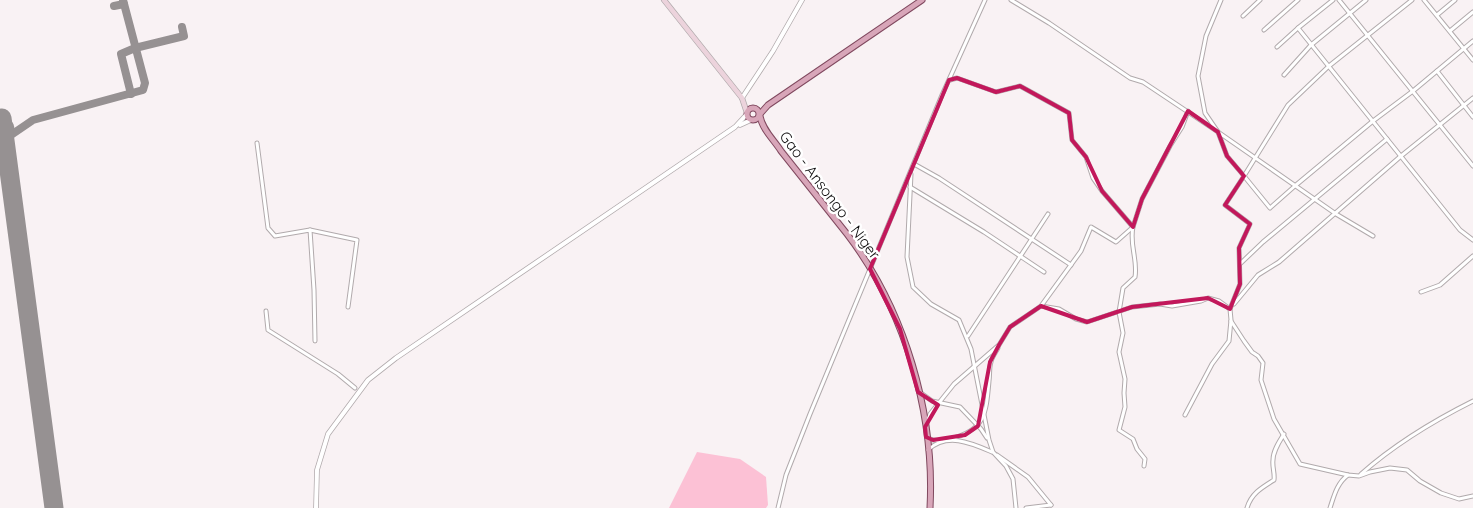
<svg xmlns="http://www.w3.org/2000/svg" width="1473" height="508" viewBox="0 0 1473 508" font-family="Quicksand,sans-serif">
  <rect width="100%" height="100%" fill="#f9f2f4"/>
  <path fill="#fcc1d5" d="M 697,452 L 740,459 L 766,477 L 768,505 L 766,508 L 669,508 Z"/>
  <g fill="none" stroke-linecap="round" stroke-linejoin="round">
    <g stroke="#969192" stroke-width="8">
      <path d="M 114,6 L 124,4"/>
      <path d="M 131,94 L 121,54 L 135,48 L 184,36 L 182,27"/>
      <path d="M 0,119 C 11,120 12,129 9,138"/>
      <path d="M 7,150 L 7,141 L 11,135 L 33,120 L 143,90 L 145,83 L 123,0"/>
      <path d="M 0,156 L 9,166"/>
    </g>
    <path stroke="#969192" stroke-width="19" d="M 2,118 L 54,508"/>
    <defs>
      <g id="minor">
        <path d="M 1011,0 L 1049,23 L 1130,78 L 1143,82 L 1218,132 L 1227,156 L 1244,176 L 1225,205 L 1250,224 L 1239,248 L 1240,284 L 1230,309 L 1231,320 L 1229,341 L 1212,364 L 1185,415"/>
        <path d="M 1221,0 L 1206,36 L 1198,76 L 1205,113 L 1218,132 L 1336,214 L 1373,236"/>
        <path d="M 1339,0 L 1473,166"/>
        <path d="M 1412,0 L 1329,66 L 1288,105 L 1244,176 L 1270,208 L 1296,185 L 1373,121 L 1413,91 L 1473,41"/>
        <path d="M 1424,0 L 1473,60"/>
        <path d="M 1437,15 L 1455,0"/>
        <path d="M 1243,16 L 1260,0"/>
        <path d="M 1298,28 L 1460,230 L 1473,240"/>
        <path d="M 1264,30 L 1298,0"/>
        <path d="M 1450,31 L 1473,12"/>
        <path d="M 1277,47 L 1298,28 L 1333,0"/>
        <path d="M 1437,71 L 1473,117"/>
        <path d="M 1284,75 L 1311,45 L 1366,0"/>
        <path d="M 950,80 L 957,78 L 996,92 L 1020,86 L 1069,113 L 1072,140 L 1086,157 L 1093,178 L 1102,191 L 1133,227 C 1129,244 1138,260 1135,277 L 1123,288 L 1119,312 L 1123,333 L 1119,352 L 1125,379 L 1124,393 L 1125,407 L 1119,430 L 1133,439 L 1137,449 L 1145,459 L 1144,466"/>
        <path d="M 257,143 L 268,228 L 275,236 L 310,230 L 314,290 L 315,341"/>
        <path d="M 914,164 L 939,178 L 1071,265"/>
        <path d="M 911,174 L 907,257 L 913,287 L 931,304 L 959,320 L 971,349 L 989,440 L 993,452 L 1006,466 L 1013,479 L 1016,508"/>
        <path d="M 910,187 L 984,232 L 1044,272"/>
        <path d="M 310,230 L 357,240 L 348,307"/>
        <path d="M 1241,263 L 1263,242 L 1387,139"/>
        <path d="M 1421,292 L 1440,285 L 1473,256"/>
        <path d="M 1234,304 L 1258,275 L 1279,262 L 1401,156 L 1473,98"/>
        <path d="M 1041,306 L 1081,251 L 1091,227 L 1116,242 L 1133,227 L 1142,199 L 1170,146 L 1182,127 L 1188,111"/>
        <path d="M 266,311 L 268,330 L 338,374 L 355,388"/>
        <path d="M 1231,321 L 1244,341 L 1252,352 L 1258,356 L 1263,363 L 1261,380 L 1274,419 L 1300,464 L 1348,475 L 1359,476 L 1370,472 L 1390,468 L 1407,470 L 1420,481 L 1441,493 L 1459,499 L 1473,496"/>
        <path d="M 968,336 L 1048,214"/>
        <path d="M 921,393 L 932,401 L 960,407 L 981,429 L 987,438"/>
        <path d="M 926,425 L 930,414 L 954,384 L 999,345 L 1010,327 L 1041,306 L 1059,309 L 1076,319 L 1087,322 L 1132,307 L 1160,304 L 1172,306 L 1201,301 L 1208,298 L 1219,301 L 1230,309"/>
        <path d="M 928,438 L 933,440 L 941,441"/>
        <path d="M 950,439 C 985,430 986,415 989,381 C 990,375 989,367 991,362 C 992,357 996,352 998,348"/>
        <path d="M 928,450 C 947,432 971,443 992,452"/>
        <path d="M 997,455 L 1028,477 L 1051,505"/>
        <path d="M 1361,474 C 1395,444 1433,421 1473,401"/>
        <path d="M 778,508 L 786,475 L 810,414 L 942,95 L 985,0"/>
        <path d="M 1026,508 L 1051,505"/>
        <path d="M 1247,508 C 1251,494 1261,488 1274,480 C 1275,473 1272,467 1273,460 C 1273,451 1279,442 1284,434"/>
        <path d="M 1330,508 C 1334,496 1337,483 1348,475"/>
      </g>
      <g id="tertiary">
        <path d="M 742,98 L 773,51 L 802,0"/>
        <path d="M 740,125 L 751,120"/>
        <path d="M 316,508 L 317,470 L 328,434 L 368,380 L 396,358 L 735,127 L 747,114"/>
      </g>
      <path id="secondary" d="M 664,0 L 742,98 L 747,113"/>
      <g id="primary">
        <circle cx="753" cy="114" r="6"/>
        <path d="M 760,114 L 768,105 L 922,0"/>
        <path d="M 760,116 C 762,129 774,140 781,151 C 803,179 825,206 847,234 C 905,310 935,413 930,508"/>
      </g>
    </defs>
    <use href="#minor" stroke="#b1aaac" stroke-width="5"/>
    <use href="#tertiary" stroke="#b1aaac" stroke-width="5.5"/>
    <use href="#secondary" stroke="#b1aaac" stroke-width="6"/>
    <use href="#primary" stroke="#80495f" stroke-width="7"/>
    <use href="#minor" stroke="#fff" stroke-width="3"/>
    <use href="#tertiary" stroke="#fff" stroke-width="4"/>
    <use href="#secondary" stroke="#ecd3dc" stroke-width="4.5"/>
    <use href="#primary" stroke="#d8a6b9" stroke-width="5"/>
  </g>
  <path fill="none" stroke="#c2185b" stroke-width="4" stroke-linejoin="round" d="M 957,78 L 996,92 L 1020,86 L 1069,113 L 1072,140 L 1086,157 L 1102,191 L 1133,227 L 1142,199 L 1188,111 L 1218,132 L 1227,156 L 1244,176 L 1225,205 L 1250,224 L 1239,248 L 1240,284 L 1230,309 L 1208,298 L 1132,307 L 1087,322 L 1041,306 L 1010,327 L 999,345 L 990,362 L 978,426 L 965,435 L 933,440 L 926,437 L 925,427 L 938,405 L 918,392 L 900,329 L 870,269 L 949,80 Z"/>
  <g text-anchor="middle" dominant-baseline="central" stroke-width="5" stroke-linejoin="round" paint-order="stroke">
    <g font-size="15" fill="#0d0b0c" stroke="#fff">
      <text transform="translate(830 195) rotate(53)">Gao - Ansongo - Niger</text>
    </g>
  </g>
</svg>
